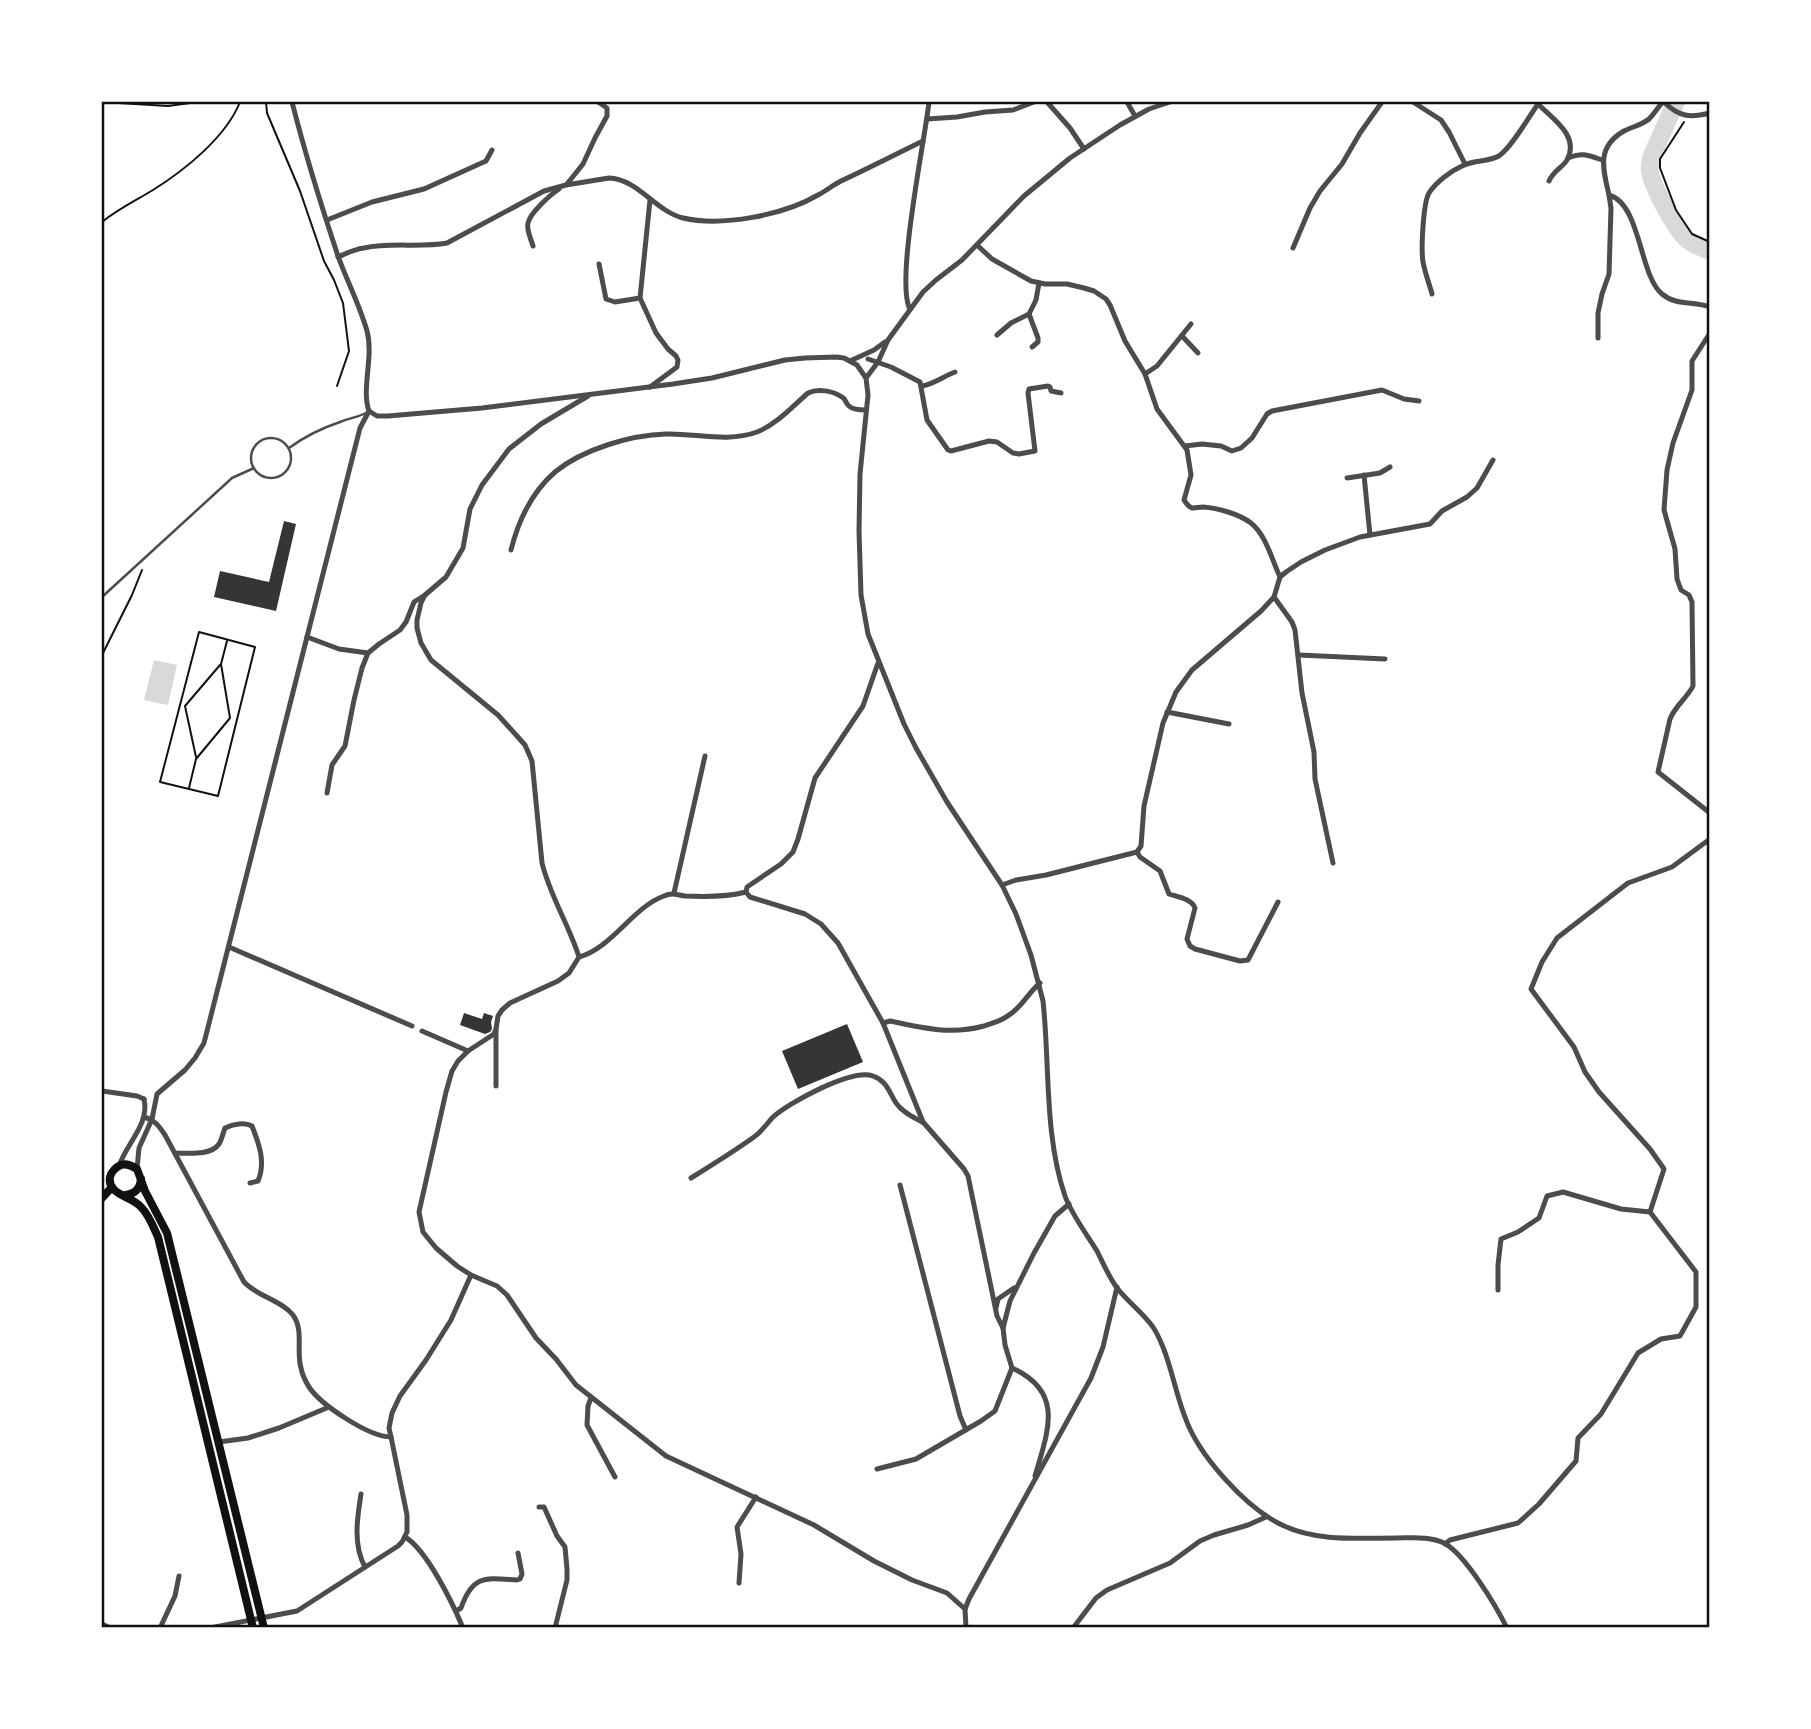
<svg xmlns="http://www.w3.org/2000/svg" width="1811" height="1729" viewBox="0 0 1811 1729" font-family="'IBM Plex Sans',sans-serif">
  <rect width="100%" height="100%" fill="#fff"/>
  <path fill="#d9d9d9" d="M 154,660 L 177,665 L 168,705 L 144,700 Z"/>
  <g fill="none" stroke-linecap="round" stroke-linejoin="round">
    <path stroke="#d9d9d9" stroke-width="18" d="M 1676,102 L 1652,155 C 1650,161 1649,166 1650,172 C 1653,187 1676,232 1689,241 C 1695,245 1703,248 1710,251"/>
  </g>
  <g fill="#353535">
    <path d="M 284,521 L 296,524 L 276,611 L 214,597 L 220,571 L 269,582 Z"/>
    <path d="M 464,1013 L 482,1019 L 484,1013 L 493,1016 L 491,1022 L 492,1029 L 490,1032 L 485,1034 L 460,1025 Z"/>
    <path d="M 847,1024 L 863,1062 L 798,1089 L 782,1051 Z"/>
  </g>
  <g fill="none" stroke-linecap="round" stroke-linejoin="round">
    <g stroke="#111" stroke-width="2">
      <path d="M 102,102 L 168,106 L 198,102"/>
      <path d="M 266,102 L 267,113 L 300,191 L 324,261 L 334,280 L 343,303 L 349,351 L 337,386"/>
      <path d="M 1684,122 L 1660,159 L 1660,168 L 1676,210 L 1692,234 L 1710,242"/>
      <path d="M 102,222 C 118,209 135,201 153,190 C 185,170 226,137 240,102"/>
      <path d="M 199,632 L 255,647 L 218,796 L 160,782 Z"/>
      <path d="M 102,655 L 132,595 L 142,570"/>
      <path d="M 196,757 L 185,706 L 220,665"/>
      <path d="M 189,788 L 196,759 L 230,718 L 221,664 L 227,641"/>
    </g>
    <g stroke="#4c4c4c" stroke-width="2.5">
      <circle cx="271" cy="458" r="20"/>
      <path d="M 289,448 C 304,437 322,428 340,422 C 350,418 359,417 368,412"/>
      <path d="M 102,597 L 232,478 L 254,468"/>
    </g>
    <g stroke="#4c4c4c" stroke-width="5">
      <path d="M 292,102 C 305,153 321,205 338,256 C 347,281 360,306 367,331 C 374,357 361,389 369,411"/>
      <path d="M 1047,102 L 1070,128 L 1084,149"/>
      <path d="M 1127,102 L 1135,116"/>
      <path d="M 1413,102 L 1441,120 L 1449,132 L 1465,164"/>
      <path d="M 1663,102 C 1658,107 1654,114 1649,119 C 1642,125 1632,127 1624,131 C 1596,147 1603,169 1609,195 C 1641,204 1639,275 1662,294 C 1676,306 1694,301 1710,307"/>
      <path d="M 1664,102 C 1679,117 1690,118 1710,113"/>
      <path d="M 1538,104 C 1553,119 1580,136 1567,160 C 1562,168 1554,170 1549,181"/>
      <path d="M 927,119 L 957,117 L 985,112 L 1013,110 L 1034,102"/>
      <path d="M 1568,158 C 1582,152 1588,155 1602,160"/>
      <path d="M 567,184 L 583,164 L 595,138 L 607,116 L 607,108 L 598,102"/>
      <path d="M 327,220 L 372,202 L 424,189 L 486,161 L 492,150"/>
      <path d="M 977,245 L 992,259 L 1031,281 L 1045,284 L 1067,284 L 1084,288 L 1094,291 L 1106,299 L 1110,305 L 1125,341 L 1145,374 L 1157,409 L 1187,450 L 1191,475 L 1184,500 C 1187,504 1187,506 1192,508 C 1194,508 1201,507 1203,507 C 1218,508 1239,514 1251,523 C 1266,535 1272,560 1280,577"/>
      <path d="M 533,246 C 531,239 526,229 528,223 C 530,213 550,195 559,189"/>
      <path d="M 1293,248 L 1310,208 L 1320,191 L 1342,164 L 1360,133 L 1382,102"/>
      <path d="M 338,257 C 347,253 355,249 364,248 C 391,242 420,248 447,243 L 544,191 L 566,185 L 609,178 C 638,179 655,211 683,218 C 722,227 784,215 818,195 C 826,191 833,185 841,181 C 869,168 896,154 923,141"/>
      <path d="M 599,264 L 606,299 L 615,302 L 640,298"/>
      <path d="M 1432,294 C 1429,283 1425,273 1423,262 C 1421,250 1423,203 1429,193 C 1436,182 1451,171 1462,166 C 1473,160 1488,162 1499,156 C 1512,147 1528,118 1538,104 L 1538,102"/>
      <path d="M 910,309 C 895,283 925,139 929,102"/>
      <path d="M 1029,314 L 1038,338 L 1038,342 L 1032,347"/>
      <path d="M 1710,333 L 1692,361 L 1692,390 L 1673,443 L 1667,470 L 1664,510 L 1675,549 L 1677,579 L 1681,590 L 1689,595 L 1692,602 L 1693,686 C 1687,698 1675,706 1670,719 L 1658,772 L 1710,813"/>
      <path d="M 997,335 L 1011,323 L 1029,314 L 1036,300 L 1039,283"/>
      <path d="M 1182,336 L 1198,353"/>
      <path d="M 1598,338 L 1598,313 L 1602,294 L 1609,274 L 1611,208 L 1609,195"/>
      <path d="M 868,359 L 891,367 L 920,382 L 927,420 L 948,450 L 951,451 L 989,441 L 997,442 L 1013,453 L 1019,454 L 1035,451 L 1028,393 L 1029,389 L 1048,386 L 1050,387 L 1051,391 L 1061,393"/>
      <path d="M 850,361 L 874,350 L 885,342"/>
      <path d="M 1145,374 L 1157,366 L 1191,324"/>
      <path d="M 866,378 L 878,362 L 888,340 L 923,292 L 936,280 L 962,260 L 1024,196 L 1070,158 L 1120,125 L 1149,109 L 1170,102"/>
      <path d="M 922,386 C 934,384 944,376 955,372"/>
      <path d="M 650,387 L 677,367 L 678,360 L 676,356 L 668,349 L 656,333 L 640,298 L 650,200"/>
      <path d="M 369,411 L 377,416 L 388,416 L 482,408 L 673,384 L 712,378 L 785,360 L 805,358 L 836,357 L 844,358 L 857,365 L 866,378 L 868,395 L 860,474 L 859,531 L 861,595 L 868,634 L 904,724 L 916,748 L 947,802 L 1002,885 L 1016,914 L 1031,955 L 1043,1001 C 1050,1065 1044,1134 1065,1196 C 1072,1215 1086,1233 1097,1251 C 1103,1263 1109,1277 1117,1288 C 1128,1302 1143,1313 1153,1327 C 1169,1352 1174,1389 1185,1417 C 1198,1455 1246,1508 1282,1525 C 1317,1542 1359,1538 1397,1538 C 1412,1538 1430,1536 1444,1543 C 1465,1554 1496,1606 1507,1628"/>
      <path d="M 1185,446 L 1202,444 L 1221,446 L 1232,451 L 1241,448 L 1252,438 L 1267,414 L 1272,411 L 1382,390 L 1404,399 L 1419,401"/>
      <path d="M 1364,475 L 1370,535"/>
      <path d="M 1347,478 L 1380,473 L 1390,467"/>
      <path d="M 511,550 C 518,522 532,492 555,472 C 583,449 631,435 666,434 C 696,433 727,443 757,432 C 777,424 792,407 808,393 C 818,388 833,391 842,397 C 846,399 846,404 849,406 C 853,410 861,410 866,410"/>
      <path d="M 1274,597 L 1292,622 L 1295,630 L 1302,693 L 1314,752 L 1315,779 L 1333,863"/>
      <path d="M 307,637 L 339,649 L 368,653 L 379,644 L 400,630 L 406,622 L 414,602 L 425,595"/>
      <path d="M 1299,655 L 1385,659"/>
      <path d="M 1167,712 L 1229,724"/>
      <path d="M 327,793 L 332,765 L 345,746 L 354,700 L 362,668 L 368,653"/>
      <path d="M 1137,852 L 1140,857 L 1160,871 L 1169,894 C 1178,897 1192,899 1195,908 L 1187,939 L 1190,946 L 1195,949 L 1240,961 L 1248,960 L 1278,902"/>
      <path d="M 1002,885 L 1016,880 L 1046,875 L 1137,852 L 1141,846 L 1144,806 L 1163,723 L 1176,692 L 1192,670 L 1261,611 L 1274,597 L 1280,577 L 1286,572 L 1301,562 L 1325,550 L 1360,537 L 1430,524 L 1442,511 L 1467,497 L 1477,488 L 1493,460"/>
      <path d="M 746,892 L 750,897 L 805,914 L 821,924 L 838,943 L 883,1023 L 923,1122 L 964,1169 L 968,1176 L 997,1316 L 1003,1328 L 1005,1345 L 1012,1368 L 995,1411 L 981,1421 L 916,1459 L 877,1469"/>
      <path d="M 674,893 L 705,756"/>
      <path d="M 229,947 L 412,1026"/>
      <path d="M 579,957 C 569,925 550,896 542,863 L 532,761 L 525,745 L 498,715 L 431,660 L 421,643 L 417,628 L 417,620 L 421,603 L 425,595 L 446,577 L 463,548 L 470,509 L 482,485 L 509,449 L 541,424 L 588,396"/>
      <path d="M 579,957 C 612,948 633,907 664,896 C 672,892 677,895 685,896 C 705,897 727,897 746,892 L 747,887 L 781,864 L 793,852 L 798,839 L 815,778 L 863,706 L 878,663"/>
      <path d="M 883,1023 L 890,1021 C 922,1028 951,1035 984,1026 C 992,1023 1002,1021 1009,1015 C 1022,1007 1028,993 1040,983"/>
      <path d="M 422,1031 L 468,1051"/>
      <path d="M 496,1086 L 496,1030"/>
      <path d="M 102,1091 L 137,1096 L 144,1099"/>
      <path d="M 144,1117 C 155,1120 159,1126 165,1135 L 244,1282 C 258,1297 281,1300 293,1315 C 304,1330 296,1351 301,1368 C 302,1374 306,1382 309,1387 C 321,1405 369,1437 391,1437"/>
      <path d="M 175,1153 C 188,1153 211,1156 219,1144 C 222,1139 223,1133 225,1128 C 233,1124 245,1122 252,1126 C 259,1144 266,1162 258,1181 L 250,1183"/>
      <path d="M 119,1166 C 126,1144 150,1124 144,1099"/>
      <path d="M 137,1169 L 139,1148 L 152,1119 L 157,1094 L 185,1070 L 195,1058 L 204,1043 L 360,428 L 369,411"/>
      <path d="M 691,1178 C 712,1165 733,1152 754,1137 C 761,1132 766,1125 772,1118 C 788,1103 852,1068 873,1076 C 887,1081 889,1092 896,1103 C 902,1112 913,1117 922,1122"/>
      <path d="M 900,1185 L 960,1416 L 966,1430"/>
      <path d="M 471,1275 L 497,1286 L 507,1295 L 536,1338 L 556,1359 L 576,1385 L 666,1456 L 814,1525 L 874,1561 L 912,1580 L 947,1593 L 965,1609"/>
      <path d="M 1498,1290 L 1498,1265 L 1501,1239 L 1518,1232 L 1539,1218 L 1547,1196 L 1563,1192 L 1621,1209 L 1650,1212"/>
      <path d="M 996,1308 L 998,1299 L 1014,1288"/>
      <path d="M 1003,1328 L 1010,1301 L 1034,1253 L 1055,1216 L 1069,1204"/>
      <path d="M 1012,1368 C 1065,1392 1048,1431 1035,1476"/>
      <path d="M 591,1398 L 588,1406 L 587,1425 L 615,1477"/>
      <path d="M 219,1442 L 248,1438 L 279,1428 L 329,1407"/>
      <path d="M 361,1494 C 357,1519 353,1545 365,1567"/>
      <path d="M 539,1507 L 544,1507 L 557,1536 L 565,1547 L 567,1569 L 567,1580 L 555,1628"/>
      <path d="M 405,1537 C 427,1550 453,1604 463,1628"/>
      <path d="M 1445,1544 L 1450,1540 L 1518,1523 L 1539,1504 L 1576,1461 L 1578,1438 L 1601,1414 L 1638,1353 L 1661,1339 L 1680,1336 L 1696,1307 L 1696,1272 L 1650,1212 L 1664,1169 L 1650,1149 L 1599,1092 L 1585,1072 L 1574,1047 L 1531,989 L 1542,962 L 1557,938 L 1628,883 L 1672,867 L 1710,839"/>
      <path d="M 739,1583 L 741,1554 L 737,1527 L 756,1497"/>
      <path d="M 456,1611 L 461,1608 C 473,1574 486,1578 517,1580 L 520,1579 L 522,1574 L 518,1553"/>
      <path d="M 102,1624 L 110,1628"/>
      <path d="M 160,1628 L 175,1596 L 179,1576"/>
      <path d="M 210,1628 L 297,1611 L 398,1546 L 402,1542 L 407,1532 L 407,1515 L 391,1437 L 389,1428 L 392,1413 L 400,1396 L 426,1360 L 451,1320 L 471,1275 L 457,1266 L 436,1248 L 423,1232 L 419,1212 L 446,1092 L 452,1071 L 458,1061 L 468,1051 L 494,1034 L 496,1029 L 498,1016 L 502,1010 L 510,1003 L 558,981 L 569,973 L 579,957"/>
      <path d="M 966,1628 L 965,1609 L 969,1599 L 1091,1378 L 1103,1347 L 1117,1287"/>
      <path d="M 1073,1628 L 1096,1598 L 1107,1590 L 1170,1563 L 1200,1541 L 1214,1535 L 1248,1525 L 1266,1517"/>
    </g>
    <g stroke="#111" stroke-width="8">
      <path d="M 125,1195 C 135,1194 140,1189 141,1179"/>
      <path d="M 102,1198 L 112,1187"/>
      <path d="M 253,1628 L 158,1237 C 153,1226 149,1215 141,1207 C 132,1196 107,1195 110,1177 C 111,1172 116,1167 121,1165 C 127,1163 132,1166 137,1169 L 145,1191 L 167,1233 L 264,1628"/>
    </g>
  </g>
  <rect width="1811" height="1729" fill="none" stroke="#ffffff" stroke-width="206"/>
  <rect x="103" y="103" width="1605" height="1523" fill="none" stroke="#111" stroke-width="2.5"/>
</svg>
